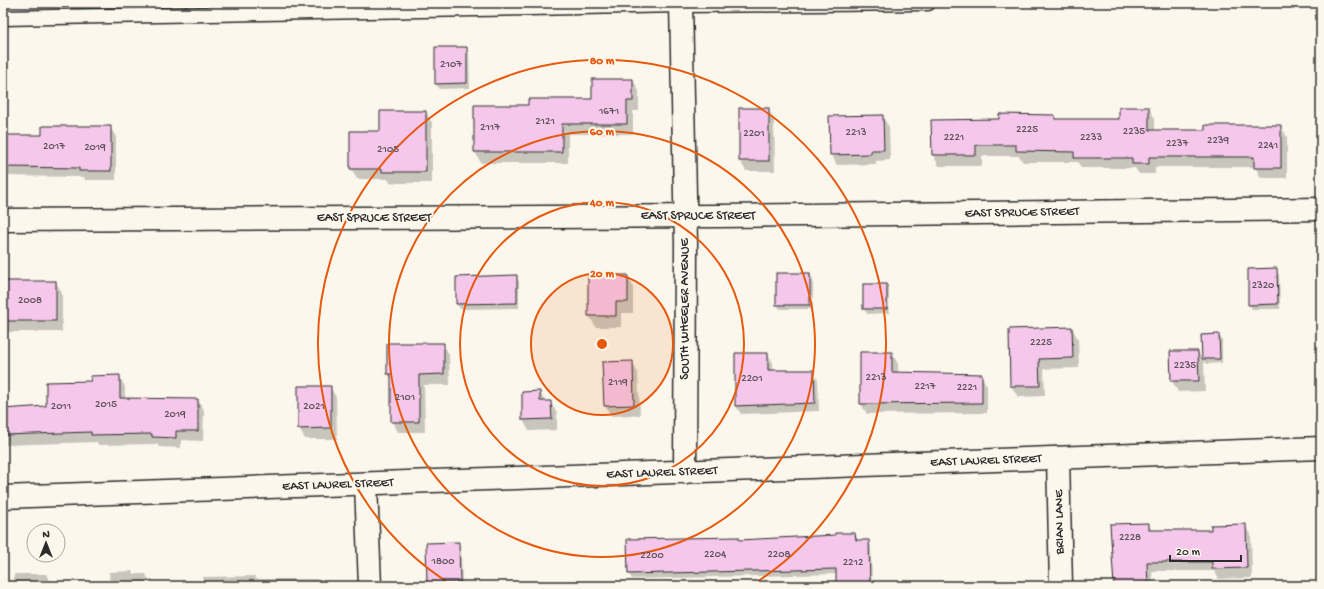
<svg xmlns="http://www.w3.org/2000/svg" width="1324" height="589" viewBox="0 0 1324 589" font-family="'Gochi Hand',sans-serif">
  <rect width="100%" height="100%" fill="#fbf7ec"/>
  <filter id="ink" filterUnits="userSpaceOnUse"><feTurbulence type="fractalNoise" baseFrequency=".025" numOctaves="2"/><feDisplacementMap in="SourceGraphic" scale="8" xChannelSelector="R" yChannelSelector="G"/><feConvolveMatrix kernelMatrix="1 2 1 2 8 2 1 2 1" color-interpolation-filters="sRGB"/></filter>
  <g filter="url(#ink)">
    <g fill="#0003">
      <path d="M 466,48 L 469,53 L 470,88 L 439,89 L 436,83 Z"/>
      <path d="M 633,80 L 639,91 L 639,111 L 633,111 L 633,134 L 568,134 L 568,163 L 481,163 L 475,152 L 529,106 L 593,100 Z"/>
      <path d="M 1149,108 L 1155,119 L 1155,131 L 1206,131 L 1281,126 L 1287,137 L 1287,178 L 1261,178 L 1255,167 L 1155,167 L 1155,174 L 1139,174 L 1135,168 L 1081,168 L 1078,162 L 1023,162 L 1019,156 L 982,156 L 982,166 L 939,166 L 933,155 L 932,121 L 1000,120 L 1055,116 L 1057,120 L 1120,120 Z"/>
      <path d="M 768,109 L 774,119 L 775,171 L 746,171 L 740,161 Z"/>
      <path d="M 426,112 L 432,123 L 432,183 L 390,183 L 388,179 L 357,179 L 351,168 L 381,132 Z"/>
      <path d="M 882,116 L 889,127 L 890,160 L 876,161 L 876,164 L 837,165 L 831,154 Z"/>
      <path d="M 110,127 L 116,137 L 116,180 L 85,180 L 84,177 L 3,176 L 3,136 L 43,136 Z"/>
      <path d="M 1276,269 L 1279,275 L 1280,309 L 1252,309 L 1249,304 Z"/>
      <path d="M 810,274 L 813,279 L 813,309 L 780,309 L 777,304 Z"/>
      <path d="M 516,276 L 519,282 L 519,308 L 460,309 L 457,304 Z"/>
      <path d="M 589,276 L 627,276 L 633,286 L 633,313 L 621,313 L 621,327 L 596,327 L 589,316 Z"/>
      <path d="M 3,282 L 56,282 L 62,293 L 62,332 L 3,332 Z"/>
      <path d="M 886,285 L 889,290 L 889,313 L 867,314 L 864,309 Z"/>
      <path d="M 1072,328 L 1078,339 L 1079,368 L 1044,369 L 1045,396 L 1018,397 L 1011,386 L 1010,330 Z"/>
      <path d="M 1202,335 L 1219,335 L 1222,340 L 1222,363 L 1206,364 L 1204,360 L 1205,391 L 1178,392 L 1172,381 L 1171,352 L 1198,352 L 1203,361 Z"/>
      <path d="M 388,344 L 443,344 L 449,354 L 450,385 L 424,385 L 425,432 L 398,432 L 392,421 L 392,380 L 388,374 Z"/>
      <path d="M 892,353 L 898,364 L 898,373 L 981,375 L 987,386 L 987,413 L 867,414 L 861,404 Z"/>
      <path d="M 768,354 L 773,363 L 773,371 L 813,371 L 818,380 L 819,411 L 741,414 L 736,406 Z"/>
      <path d="M 632,362 L 638,373 L 640,415 L 611,416 L 605,406 Z"/>
      <path d="M 119,376 L 125,387 L 125,399 L 198,400 L 204,410 L 203,441 L 181,440 L 181,448 L 159,447 L 157,444 L 98,445 L 97,442 L 3,445 L 3,410 L 47,407 L 92,382 Z"/>
      <path d="M 330,387 L 336,397 L 337,439 L 305,439 L 299,428 Z"/>
      <path d="M 540,392 L 545,402 L 550,402 L 557,413 L 557,430 L 529,431 L 523,420 L 523,393 Z"/>
      <path d="M 1111,524 L 1148,524 L 1152,531 L 1212,531 L 1245,525 L 1251,534 L 1252,578 L 1219,579 L 1214,571 L 1152,571 L 1153,586 L 1115,586 Z"/>
      <path d="M 855,534 L 858,541 L 868,541 L 871,546 L 872,586 L 837,586 L 837,574 L 632,579 L 629,574 L 628,540 L 739,538 L 741,541 L 836,536 Z"/>
      <path d="M 458,543 L 461,548 L 462,586 L 430,586 L 428,583 Z"/>
      <path d="M 132,571 L 134,574 L 146,574 L 151,586 L 110,586 L 109,572 Z"/>
      <path d="M 14,574 L 46,574 L 52,586 L 14,586 Z"/>
      <path d="M 255,576 L 256,579 L 317,579 L 321,586 L 203,586 L 203,577 Z"/>
    </g>
    <g fill="#f5c7eb" stroke="#2b2b2b">
      <path d="M 435,47 L 467,47 L 467,83 L 435,84 Z"/>
      <path d="M 592,79 L 633,79 L 633,101 L 627,101 L 627,124 L 562,124 L 562,152 L 474,152 L 474,105 L 528,105 L 528,99 L 592,99 Z"/>
      <path d="M 1119,107 L 1149,107 L 1149,130 L 1205,130 L 1205,125 L 1281,125 L 1281,168 L 1254,168 L 1254,157 L 1149,157 L 1149,164 L 1132,164 L 1132,158 L 1074,158 L 1074,152 L 1016,151 L 1016,145 L 976,145 L 976,155 L 932,155 L 931,120 L 999,119 L 999,114 L 1055,115 L 1055,119 L 1119,119 Z"/>
      <rect x="739" y="108" width="30" height="53"/>
      <path d="M 380,111 L 426,111 L 426,172 L 382,172 L 382,169 L 350,169 L 350,131 L 380,131 Z"/>
      <path d="M 883,115 L 884,150 L 871,150 L 871,154 L 830,155 L 829,116 Z"/>
      <path d="M 42,126 L 111,126 L 111,171 L 79,171 L 79,168 L 3,167 L 3,135 L 42,135 Z"/>
      <path d="M 1277,268 L 1278,304 L 1248,305 L 1248,269 Z"/>
      <rect x="776" y="273" width="34" height="32"/>
      <path d="M 517,275 L 517,303 L 456,304 L 456,277 Z"/>
      <path d="M 588,275 L 628,275 L 628,302 L 616,302 L 616,316 L 588,316 Z"/>
      <rect x="3" y="281" width="53" height="40"/>
      <rect x="863" y="284" width="24" height="25"/>
      <path d="M 1072,327 L 1073,358 L 1039,359 L 1040,386 L 1010,386 L 1009,329 Z"/>
      <path d="M 1219,334 L 1220,359 L 1202,359 L 1201,335 Z"/>
      <path d="M 387,343 L 444,343 L 444,374 L 419,375 L 419,422 L 391,422 L 391,374 L 387,374 Z"/>
      <path d="M 1170,351 L 1198,351 L 1199,381 L 1171,381 Z"/>
      <path d="M 860,352 L 892,352 L 892,372 L 982,374 L 982,403 L 860,404 Z"/>
      <path d="M 735,353 L 768,353 L 768,370 L 814,370 L 815,403 L 735,406 Z"/>
      <path d="M 633,361 L 634,405 L 604,406 L 602,362 Z"/>
      <path d="M 120,375 L 120,398 L 198,399 L 198,431 L 176,431 L 176,438 L 152,437 L 152,434 L 91,435 L 91,432 L 5,435 L 3,409 L 46,406 L 46,382 L 91,381 L 90,376 Z"/>
      <path d="M 298,386 L 331,386 L 331,428 L 298,429 Z"/>
      <path d="M 540,391 L 540,401 L 551,401 L 552,419 L 522,420 L 522,392 Z"/>
      <path d="M 1149,523 L 1149,530 L 1211,530 L 1211,525 L 1246,524 L 1247,568 L 1212,569 L 1212,562 L 1147,562 L 1148,586 L 1114,586 L 1110,524 Z"/>
      <path d="M 835,533 L 855,533 L 856,540 L 869,540 L 870,586 L 836,586 L 836,569 L 628,574 L 627,539 L 739,537 L 739,540 L 835,535 Z"/>
      <path d="M 459,542 L 460,582 L 427,583 L 426,543 Z"/>
    </g>
    <g fill="none" stroke-linecap="round" stroke-linejoin="round">
      <defs>
        <path id="service" d="M 3,18 L 681,5 L 928,3"/>
        <g id="minor">
          <path d="M 681,3 L 686,244 L 685,472"/>
          <path d="M 3,220 L 718,216 L 1321,209"/>
          <path d="M 1058,458 L 1061,586"/>
          <path d="M 366,484 L 370,586"/>
          <path d="M 3,497 L 1321,448"/>
        </g>
      </defs>
      <use href="#service" stroke="#2b2b2b" stroke-width="17"/>
      <use href="#minor" stroke="#2b2b2b" stroke-width="25"/>
      <use href="#service" stroke="#fbf7ec" stroke-width="14"/>
      <use href="#minor" stroke="#fbf7ec" stroke-width="22"/>
    </g>
  </g>
  <circle cx="602" cy="344" r="71" fill="#e8590c" fill-opacity=".12"/>
  <g fill="none" stroke="#e8590c" stroke-width="2">
    <circle cx="602" cy="344" r="71"/>
    <circle cx="602" cy="344" r="142"/>
    <circle cx="602" cy="344" r="213"/>
    <path d="M452 585A284 284 0 1 1 752 585"/>
  </g>
  <g text-anchor="middle" dominant-baseline="central" stroke-width="4" stroke-linejoin="round" paint-order="stroke">
    <g font-size="11" fill="#5e525b">
      <text x="451" y="65">2107</text>
      <text x="609" y="112">1671</text>
      <text x="545" y="122">2121</text>
      <text x="490" y="128">2117</text>
      <text x="1027" y="130">2225</text>
      <text x="1134" y="132">2235</text>
      <text x="856" y="133">2213</text>
      <text x="754" y="134">2201</text>
      <text x="954" y="138">2221</text>
      <text x="1091" y="138">2233</text>
      <text x="1218" y="141">2239</text>
      <text x="1177" y="144">2237</text>
      <text x="1268" y="146">2241</text>
      <text x="54" y="147">2017</text>
      <text x="95" y="148">2019</text>
      <text x="388" y="150">2105</text>
      <text x="1263" y="286">2320</text>
      <text x="30" y="301">2008</text>
      <text x="1041" y="343">2225</text>
      <text x="1185" y="366">2235</text>
      <text x="876" y="378">2213</text>
      <text x="752" y="379">2201</text>
      <text x="618" y="383">2119</text>
      <text x="925" y="387">2217</text>
      <text x="967" y="388">2221</text>
      <text x="405" y="398">2101</text>
      <text x="106" y="405">2015</text>
      <text x="61" y="407">2011</text>
      <text x="314" y="407">2021</text>
      <text x="175" y="415">2019</text>
      <text x="1130" y="538">2228</text>
      <text x="715" y="555">2204</text>
      <text x="779" y="555">2208</text>
      <text x="652" y="556">2200</text>
      <text x="443" y="562">1800</text>
      <text x="853" y="563">2212</text>
    </g>
    <g font-size="13" fill="#2b2b2b" stroke="#fbf7ec">
      <text transform="translate(1022 213) rotate(-1)">EAST SPRUCE STREET</text>
      <text x="698" y="216">EAST SPRUCE STREET</text>
      <text x="374" y="218">EAST SPRUCE STREET</text>
      <text transform="translate(685 309) rotate(-90)">SOUTH WHEELER AVENUE</text>
      <text transform="translate(986 461) rotate(-2)">EAST LAUREL STREET</text>
      <text transform="translate(662 473) rotate(-2)">EAST LAUREL STREET</text>
      <text transform="translate(338 485) rotate(-2)">EAST LAUREL STREET</text>
      <text transform="translate(1060 522) rotate(-91)">BRIAN LANE</text>
    </g>
  </g>
  <circle cx="602" cy="344" r="6" fill="#e8590c" stroke="#fbf7ec" stroke-width="2"/>
  <g font-size="12" text-anchor="middle" font-weight="bold" fill="#e8590c" stroke="#fbf7ec" stroke-width="4" stroke-linejoin="round" paint-order="stroke">
    <text x="602" y="64">80 m</text>
    <text x="602" y="135">60 m</text>
    <text x="602" y="206">40 m</text>
    <text x="602" y="277">20 m</text>
  </g>
  <rect width="1324" height="589" fill="none" stroke="#fbf7ec" stroke-width="16"/>
  <rect x="8" y="8" width="1308" height="573" fill="none" stroke="#2b2b2b" stroke-width="1.5" filter="url(#ink)"/>
  <g transform="translate(46 543)"><circle r="19" fill="#fbf7ec" stroke="#a8a59f"/>
  <path d="M0-3L7 15L0 10L-7 15Z" fill="#2b2b2b"/>
  <text y="-6" font-size="11" font-weight="bold" text-anchor="middle" fill="#2b2b2b">N</text>
  </g>
  <path d="M1170 555v6h71v-6" fill="none" stroke="#2b2b2b" stroke-width="2"/>
  <text x="1176" y="555" font-size="12" fill="#2b2b2b" stroke="#fbf7ec" stroke-width="3" paint-order="stroke">20 m</text>
</svg>
